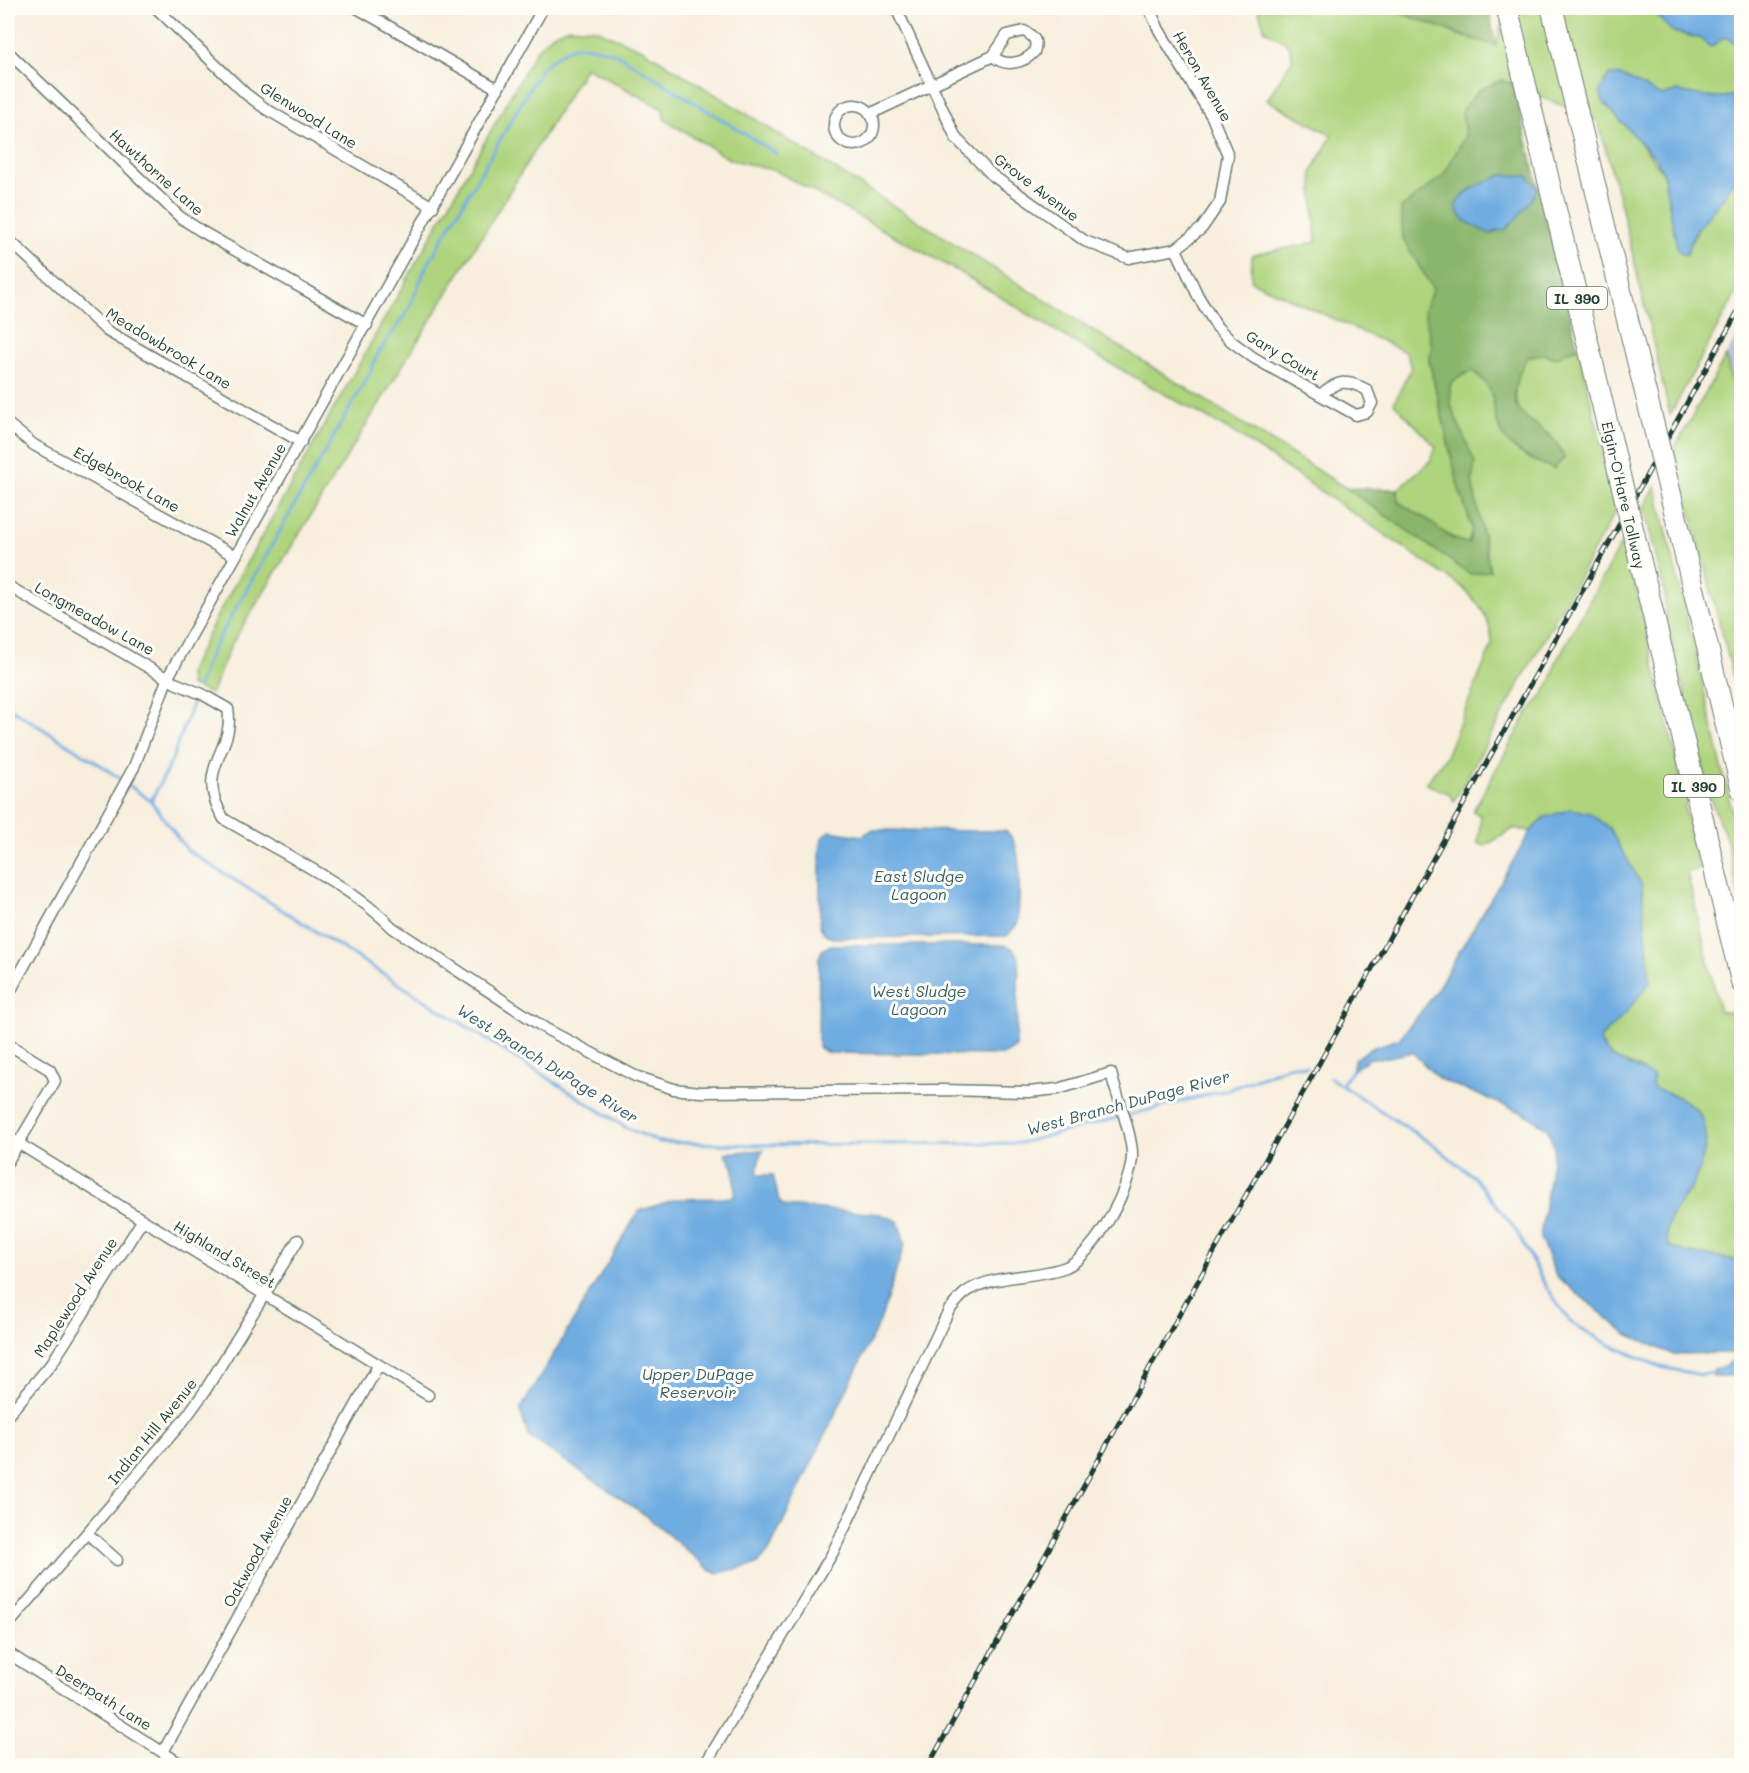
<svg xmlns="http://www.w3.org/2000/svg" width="1749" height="1773" viewBox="0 0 1749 1773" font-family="Mali,sans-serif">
  <rect width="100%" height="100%" fill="#fdfcf7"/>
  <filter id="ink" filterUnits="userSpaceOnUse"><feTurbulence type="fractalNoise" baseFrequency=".0167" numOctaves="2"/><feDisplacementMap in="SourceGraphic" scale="12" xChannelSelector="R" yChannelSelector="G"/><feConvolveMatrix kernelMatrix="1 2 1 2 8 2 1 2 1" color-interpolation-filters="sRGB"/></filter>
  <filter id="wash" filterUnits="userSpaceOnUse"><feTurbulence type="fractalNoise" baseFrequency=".008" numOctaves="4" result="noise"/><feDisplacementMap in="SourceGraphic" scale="24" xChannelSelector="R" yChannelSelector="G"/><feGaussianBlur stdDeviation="1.35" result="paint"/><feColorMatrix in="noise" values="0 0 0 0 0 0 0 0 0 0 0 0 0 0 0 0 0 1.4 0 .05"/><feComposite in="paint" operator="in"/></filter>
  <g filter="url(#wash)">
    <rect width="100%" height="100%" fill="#f8eedd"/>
    <path fill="#bfc2dd" d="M 1741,328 L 1741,436 L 1726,356 Z"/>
    <g fill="#aed47d" stroke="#668858" stroke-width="1.5">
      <path d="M 1258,8 L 1383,8 L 1435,24 L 1457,35 L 1496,45 L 1506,8 L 1649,8 L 1673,32 L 1699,38 L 1711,47 L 1725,37 L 1738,44 L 1741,42 L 1741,95 L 1713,98 L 1678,91 L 1662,96 L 1622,76 L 1609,75 L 1603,81 L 1631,131 L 1663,172 L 1677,247 L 1687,254 C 1697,222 1724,197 1741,169 L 1741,284 L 1670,415 L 1622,209 L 1598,121 L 1502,80 L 1479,90 L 1462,110 L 1465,136 L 1443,176 L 1401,208 L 1403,239 L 1433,289 L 1424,311 L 1432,347 L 1429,361 L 1458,485 L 1472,528 L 1468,544 C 1443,535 1421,516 1398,502 L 1398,489 L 1430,461 L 1436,447 L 1394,403 L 1411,368 L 1406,352 L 1251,281 L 1252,255 L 1316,242 L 1312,172 L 1332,135 L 1267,100 L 1293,58 L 1288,44 L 1265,30 Z"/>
      <path d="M 569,27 L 595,29 L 644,50 L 1346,488 L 1470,574 L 1490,571 L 1472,481 L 1474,463 L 1451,406 L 1450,385 L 1460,376 L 1473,371 L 1492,389 L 1494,404 L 1521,415 C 1511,390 1514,380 1527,356 L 1542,354 L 1557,358 L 1567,351 L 1578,348 L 1617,509 L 1454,801 L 1448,793 L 1426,784 L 1446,756 L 1492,645 C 1491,618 1480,605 1462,587 L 1236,434 L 1097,356 L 961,273 L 776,171 L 729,159 L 664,119 L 663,109 L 586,67 L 231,645 L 211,694 L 190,685 L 189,673 L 219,612 L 537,49 L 553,34 Z"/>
      <path d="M 1726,356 L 1742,436 L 1741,706 L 1674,449 Z"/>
      <path d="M 1656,486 L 1741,849 L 1741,923 L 1740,903 L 1727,840 L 1713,806 L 1665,614 L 1665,594 L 1644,507 Z"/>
      <path d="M 1624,538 L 1687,805 L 1684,806 L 1699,869 L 1687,872 L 1720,1011 L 1730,1013 L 1741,1051 L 1741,1272 L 1737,1261 C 1714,1254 1691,1257 1669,1246 L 1665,1237 L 1670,1216 L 1692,1187 L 1693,1106 L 1679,1097 L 1655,1089 L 1639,1068 L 1610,1057 L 1602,1048 L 1600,1039 L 1607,1031 L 1543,818 L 1531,831 L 1513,829 L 1485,846 L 1478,843 L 1481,816 L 1473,811 L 1528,712 C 1541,699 1553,681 1556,662 Z"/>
    </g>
    <g fill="#8ab66c" stroke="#547a50" stroke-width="1.5" fill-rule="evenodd">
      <path d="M 1383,8 L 1468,8 L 1490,16 L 1496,46 C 1457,35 1421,19 1383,8 Z"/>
      <path d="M 1502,80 L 1513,85 L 1578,348 L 1567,351 L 1557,358 L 1542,354 L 1527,357 C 1489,429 1548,411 1564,458 L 1554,469 C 1536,462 1514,453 1503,436 C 1488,412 1502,391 1473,371 L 1460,376 L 1450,385 L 1451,406 L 1475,463 L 1472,481 L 1490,571 L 1470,574 L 1346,488 L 1398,489 L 1398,502 L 1428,520 L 1451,538 L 1469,544 L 1472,528 L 1458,485 L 1429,360 L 1432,347 L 1424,310 L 1433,289 L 1403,239 L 1401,208 L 1443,176 L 1465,136 L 1462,110 L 1479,90 ZM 1502,175 L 1528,176 L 1527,205 L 1521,209 L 1509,227 L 1490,234 L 1461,217 L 1472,188 L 1482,186 Z"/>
    </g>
    <g fill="#6eace1" stroke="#46748a" stroke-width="1.5">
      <path d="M 1649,8 L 1741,8 L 1741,42 L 1738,44 L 1725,37 L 1711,47 L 1699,38 L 1673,32 Z"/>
      <path d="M 1609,75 L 1622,76 L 1662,96 L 1678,91 L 1713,98 L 1741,95 L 1741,169 L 1727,193 L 1693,235 L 1687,254 L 1681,254 L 1677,247 L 1663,172 L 1655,158 L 1603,102 L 1600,91 Z"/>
      <path d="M 1502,175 L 1528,176 L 1537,188 C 1536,197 1511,225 1503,231 L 1496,230 L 1491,234 C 1476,227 1458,221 1456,204 C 1466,188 1486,183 1502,175 Z"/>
      <path d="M 1571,809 L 1590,813 L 1609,828 L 1642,885 L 1650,982 L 1625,1014 L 1600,1039 C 1606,1062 1635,1066 1654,1077 L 1652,1084 L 1655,1089 C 1690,1099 1713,1112 1704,1153 C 1701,1164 1697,1178 1691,1188 C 1679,1205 1660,1223 1669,1246 C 1691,1257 1714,1254 1737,1261 L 1742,1272 L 1741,1384 L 1738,1383 L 1741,1379 L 1737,1376 L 1713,1376 L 1713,1369 L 1724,1367 L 1734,1360 L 1734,1353 L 1672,1354 L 1627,1334 L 1556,1276 L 1540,1238 L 1554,1147 L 1547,1128 L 1524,1113 L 1439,1079 L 1412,1052 L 1380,1059 L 1370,1058 L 1352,1071 L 1355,1059 L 1371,1048 L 1399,1039 L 1431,999 L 1531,831 L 1543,818 Z"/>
      <path d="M 872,830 L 1005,831 C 1026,844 1018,900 1018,923 L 1007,936 L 832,938 L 824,933 L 820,926 L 820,850 L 822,838 L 830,831 L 862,836 Z"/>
      <path d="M 831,945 L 1004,945 L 1012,948 L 1019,957 L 1016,1047 L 1003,1055 L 828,1053 L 818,1047 L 819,957 L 823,949 Z"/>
      <path d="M 764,1150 L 760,1155 L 757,1175 L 773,1175 L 779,1201 L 784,1206 L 880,1214 L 898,1221 L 905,1243 L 880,1321 L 769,1551 L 758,1564 L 719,1573 L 711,1571 L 645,1515 L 528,1436 L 520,1410 L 639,1211 L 677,1199 L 725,1198 L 735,1196 L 734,1169 L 725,1153 Z"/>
    </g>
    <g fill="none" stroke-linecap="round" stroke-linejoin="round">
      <g stroke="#6eace1" stroke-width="3">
        <path d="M 197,688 L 211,652 L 371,371 L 377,355 L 409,309 L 425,269 L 541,69 C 570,42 580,42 617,54 L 777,154"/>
        <path d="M 8,707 L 102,766 L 151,801 L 187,850 L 627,1128 L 659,1142 L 755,1145 L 1020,1143 L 1230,1089 L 1292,1065 L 1307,1067"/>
        <path d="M 151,801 L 171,762 L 194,699"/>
        <path d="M 1330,1078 L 1435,1146 L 1475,1178 L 1516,1230 L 1544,1283 L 1570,1322 L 1610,1345 L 1661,1367 L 1701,1375 L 1717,1372"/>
        <path d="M 1342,1084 L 1352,1071"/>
      </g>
    </g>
  </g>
  <g filter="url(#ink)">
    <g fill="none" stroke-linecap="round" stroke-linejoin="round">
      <defs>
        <g id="street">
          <path d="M 156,8 L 246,94 L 266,109 L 433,207"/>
          <path d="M 357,8 L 498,89"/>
          <path d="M 896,8 L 956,138 L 992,175 L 1085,241 L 1128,258 L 1176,249 L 1202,228 L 1220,202 L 1228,155 L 1212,117 L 1159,30 L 1149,8"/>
          <path d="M 8,52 L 180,217 L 201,231 L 367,325"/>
          <circle cx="854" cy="125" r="20"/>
          <path d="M 870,114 L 993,56 L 1007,35 L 1024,31 C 1034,36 1038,41 1034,52 C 1024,63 1005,68 993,56"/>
          <path d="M 8,239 L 107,331 L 301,442"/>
          <path d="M 1176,249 L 1198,296 L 1217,327 L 1231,341 L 1254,358 L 1356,415 L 1367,412 L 1372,403 L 1367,390 C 1347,379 1338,380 1320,395"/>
          <path d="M 8,424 L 34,445 L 235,556"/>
          <path d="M 8,586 L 175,683 L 202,694 L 228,709 C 236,752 192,767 224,819 C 278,851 349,884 393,928 L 546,1029 L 635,1076 L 674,1089 L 700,1092 L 943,1090 L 1028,1092 L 1058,1089 L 1111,1073 C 1117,1098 1130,1126 1132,1152 C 1134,1183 1095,1255 1066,1267 C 1035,1279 992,1273 965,1293 C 959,1298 954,1305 949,1310 L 832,1554 L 704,1766"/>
          <path d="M 8,995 L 134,767 L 168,677 L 543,8"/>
          <path d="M 8,1044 L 50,1070 L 55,1081 L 8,1161"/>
          <path d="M 8,1137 L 428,1395"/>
          <path d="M 8,1415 L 52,1363 L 142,1221"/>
          <path d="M 88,1534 L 117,1560"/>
          <path d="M 8,1625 L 184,1420 L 203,1394 L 298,1240"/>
          <path d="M 8,1653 L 184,1766"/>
          <path d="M 163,1752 L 378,1366"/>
        </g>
        <g id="highway">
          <path d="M 1552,8 L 1607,236"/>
          <path d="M 1680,533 L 1742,790"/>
          <path d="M 1647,589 L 1742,983"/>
        </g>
      </defs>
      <use href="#street" stroke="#6b7b6f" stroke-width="13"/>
      <use href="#highway" stroke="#6b7b6f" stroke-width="23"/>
      <use href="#street" stroke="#fff" stroke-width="10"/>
      <use href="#highway" stroke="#fff" stroke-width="21"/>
      <defs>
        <path id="rail" d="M 928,1766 L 1742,304"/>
      </defs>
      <use href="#rail" stroke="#1f3d34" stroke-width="5"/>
      <use href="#rail" stroke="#fdfcf7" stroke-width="3" stroke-dasharray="9" stroke-linecap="butt"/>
      <defs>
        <g id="highway-bridge">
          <path d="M 1507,8 L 1647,589"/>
          <path d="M 1607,236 L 1680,533"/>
        </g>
      </defs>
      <use href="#highway-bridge" stroke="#6b7b6f" stroke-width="23" stroke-linecap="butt"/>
      <use href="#highway-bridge" stroke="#fff" stroke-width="21"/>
    </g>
  </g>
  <g text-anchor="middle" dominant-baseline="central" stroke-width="6" stroke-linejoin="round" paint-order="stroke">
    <g fill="#fdfcf7" stroke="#62766e" stroke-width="1.5">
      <rect x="1547" y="287" width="60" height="22" rx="4.5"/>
      <rect x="1664" y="775" width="60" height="22" rx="4.5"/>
    </g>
    <g font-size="14" font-weight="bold" fill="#1f3d34">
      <text x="1577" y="298">IL 390</text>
      <text x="1694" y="786">IL 390</text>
    </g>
    <g font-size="15" fill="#1f3d34" stroke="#fdfcf7">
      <text transform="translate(1203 76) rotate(60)">Heron Avenue</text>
      <text transform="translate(309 115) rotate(32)">Glenwood Lane</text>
      <text transform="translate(157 172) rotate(42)">Hawthorne Lane</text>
      <text transform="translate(1037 187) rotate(37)">Grove Avenue</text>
      <text transform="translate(169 348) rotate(31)">Meadowbrook Lane</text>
      <text transform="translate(1283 355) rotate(31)">Gary Court</text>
      <text transform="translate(127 479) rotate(29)">Edgebrook Lane</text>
      <text transform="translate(255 490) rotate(-60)">Walnut Avenue</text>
      <text transform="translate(1624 495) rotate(77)">Elgin-O'Hare Tollway</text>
      <text transform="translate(95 618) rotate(29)">Longmeadow Lane</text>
      <text transform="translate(225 1254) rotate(31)">Highland Street</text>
      <text transform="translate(75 1297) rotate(-57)">Maplewood Avenue</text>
      <text transform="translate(152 1431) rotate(-51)">Indian Hill Avenue</text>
      <text transform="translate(257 1551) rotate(-61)">Oakwood Avenue</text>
      <text transform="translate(104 1697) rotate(32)">Deerpath Lane</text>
    </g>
    <g font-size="16" font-style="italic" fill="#375e68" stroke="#fdfcf7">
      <text x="919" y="875">East Sludge<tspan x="919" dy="18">Lagoon</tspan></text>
      <text x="919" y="990">West Sludge<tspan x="919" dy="18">Lagoon</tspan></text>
      <text transform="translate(548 1063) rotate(32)">West Branch DuPage River</text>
      <text transform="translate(1128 1102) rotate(-15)">West Branch DuPage River</text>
      <text x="698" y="1373">Upper DuPage<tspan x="698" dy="18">Reservoir</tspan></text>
    </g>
  </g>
  <rect width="1749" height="1773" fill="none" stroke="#fdfcf7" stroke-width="30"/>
</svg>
